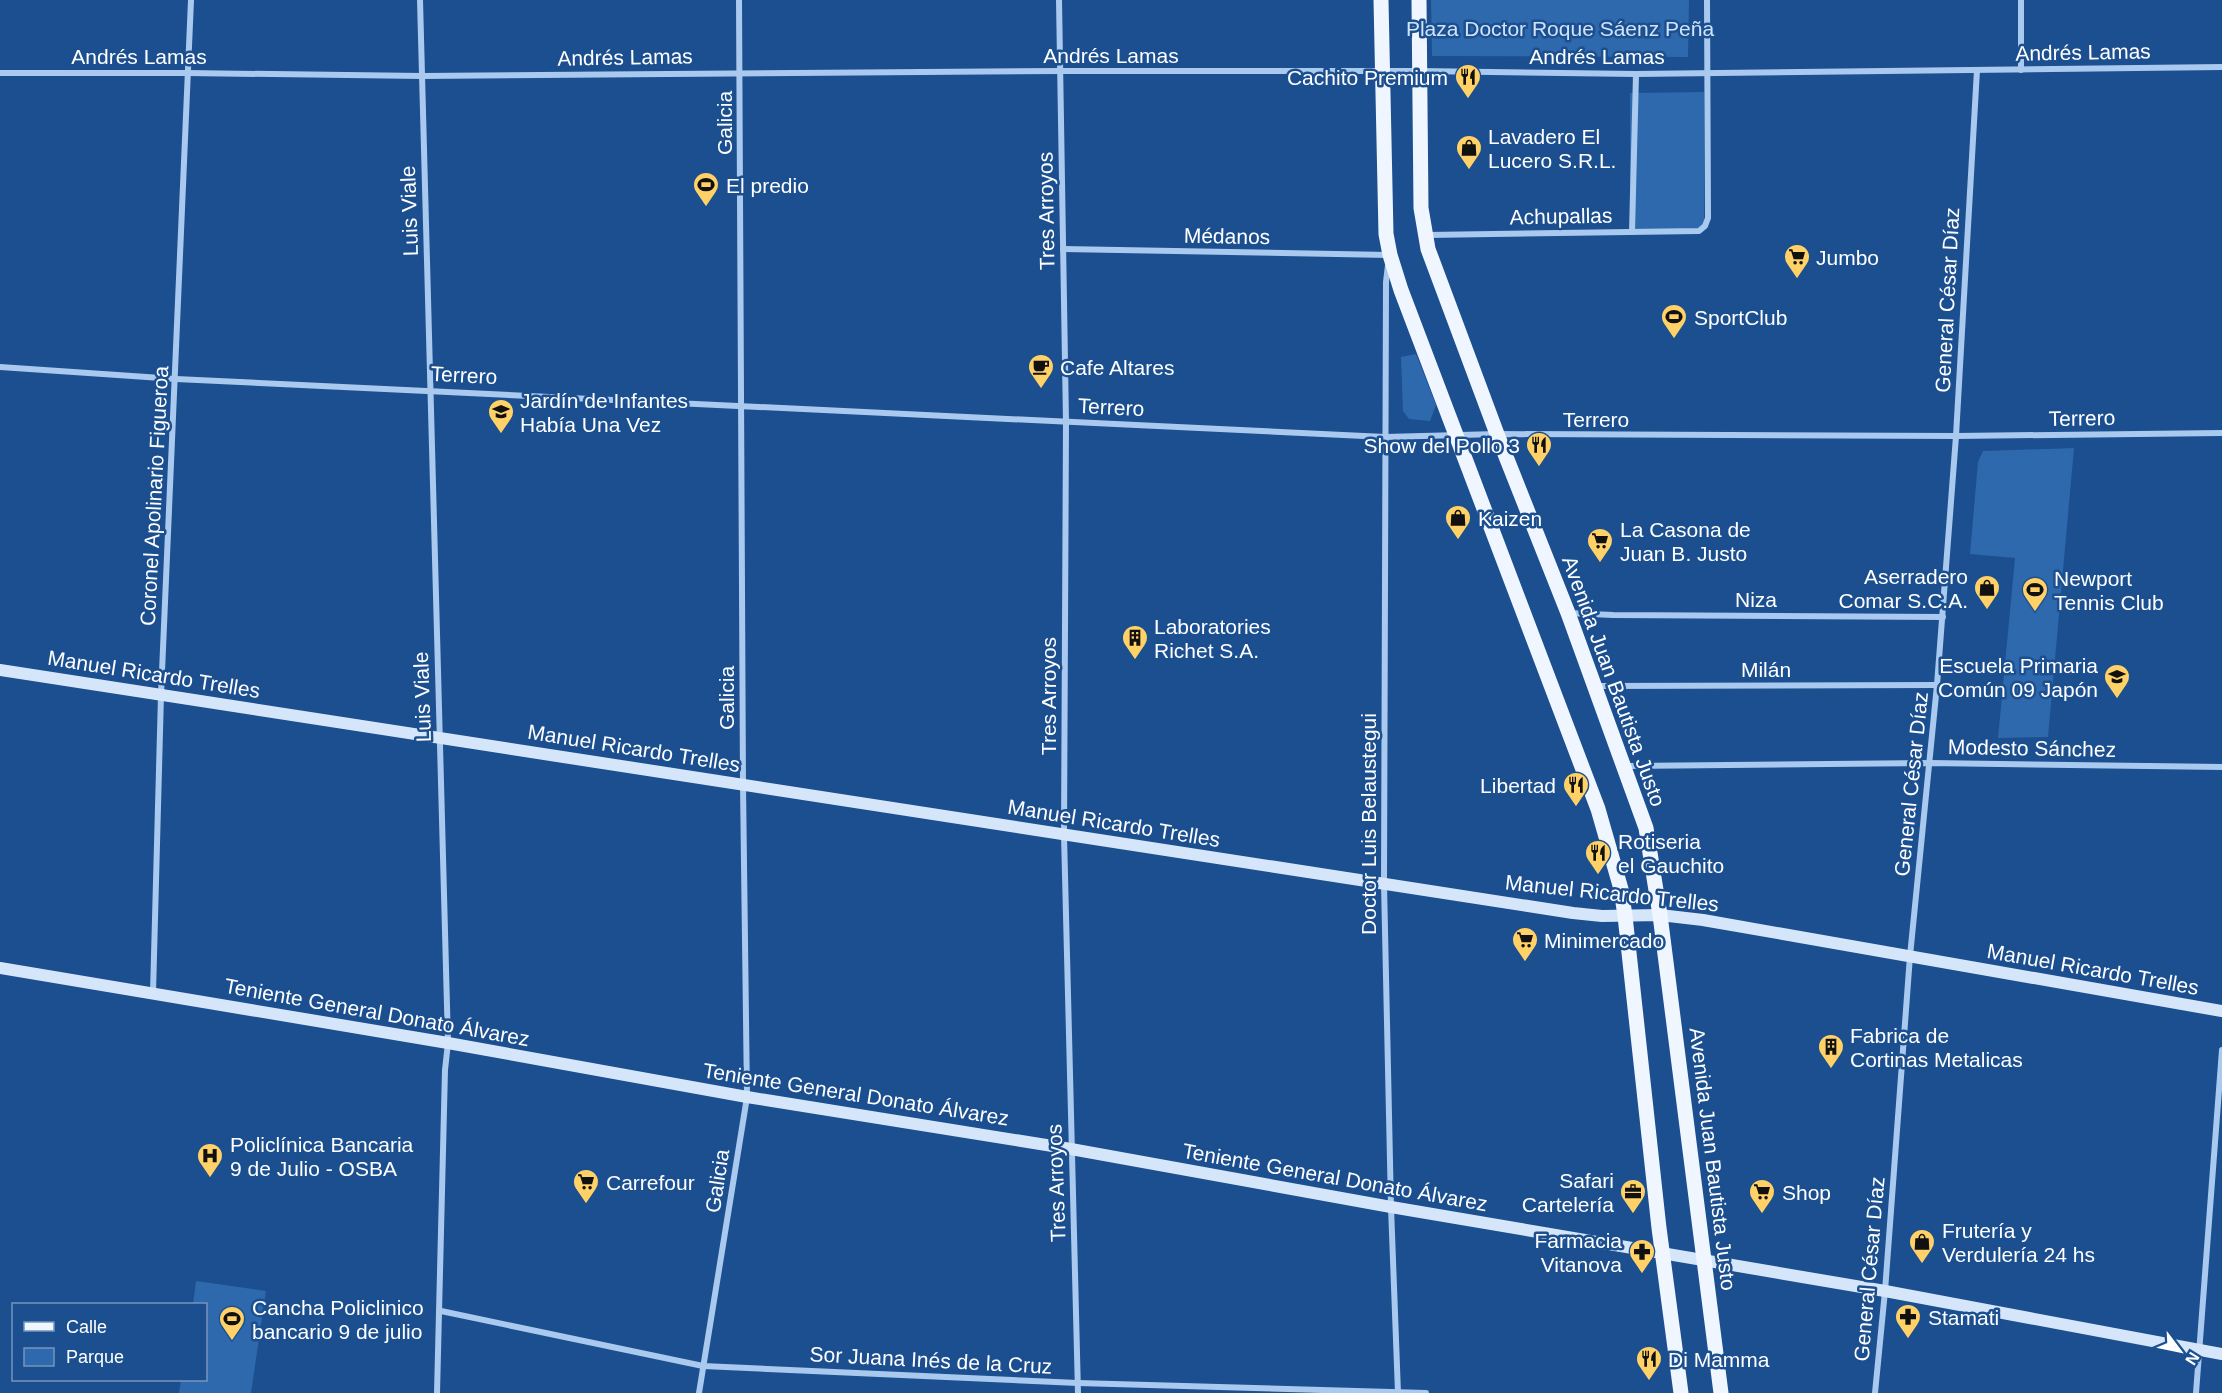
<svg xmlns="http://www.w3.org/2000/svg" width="2222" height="1393" viewBox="0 0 2222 1393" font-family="Helvetica,sans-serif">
  <rect width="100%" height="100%" fill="#1b4f8f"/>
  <g fill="#2e69ad">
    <path d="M 1431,0 L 1689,0 L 1688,57 L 1432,56 Z"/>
    <path d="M 1704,92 L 1704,229 L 1630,229 L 1630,93 Z"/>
    <path d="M 1416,354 L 1436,405 L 1430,421 L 1409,419 L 1403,411 L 1401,357 Z"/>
    <path d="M 2074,448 L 2048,737 L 1998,738 L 2015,558 L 1970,554 L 1978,462 L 1983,451 Z"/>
    <path d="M 196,1281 L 266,1291 L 251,1393 L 179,1393 L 181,1380 L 206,1380 L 206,1304 L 193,1304 Z"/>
  </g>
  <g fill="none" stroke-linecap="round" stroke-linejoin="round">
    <g stroke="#a9c9ee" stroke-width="6">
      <path d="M 420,0 L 448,1043 L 445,1070 L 437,1393"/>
      <path d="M 1059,0 L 1066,422 L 1064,835 L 1078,1393"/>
      <path d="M 2021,0 L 2021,70"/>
      <path d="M 0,73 L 187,73 L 422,76 L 1061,71 L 1420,71 L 1636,74 L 2222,67"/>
      <path d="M 1632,232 L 1636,74"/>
      <path d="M 1427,235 L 1699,231 L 1705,226 L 1708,218 L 1707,0"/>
      <path d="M 1063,249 L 1389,255"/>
      <path d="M 1388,265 L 1386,282 L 1384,884 L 1391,1207 L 1398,1393"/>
      <path d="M 0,367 L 176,379 L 1385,437 L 1497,434 L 1956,436 L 2222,433"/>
      <path d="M 1568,613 L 1613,615 L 1943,617"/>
      <path d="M 1596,686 L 1937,685"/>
      <path d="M 1626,766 L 1930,763 L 2222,767"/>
      <path d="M 153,993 L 161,695 L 191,0"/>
      <path d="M 441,1311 L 703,1366 L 1078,1383 L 1426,1393"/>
      <path d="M 699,1393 L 747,1097 L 743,785 L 739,0"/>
      <path d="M 1875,1393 L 1885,1291 L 1910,956 L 1937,685 L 1956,436 L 1977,70"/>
      <path d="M 2196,1393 L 2222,1050"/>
    </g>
    <g stroke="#d6e6fa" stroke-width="12">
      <path d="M 0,670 L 1573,913 L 1602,916 L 1660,915 L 1703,920 L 2222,1011"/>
      <path d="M 0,968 L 448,1043 L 747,1097 L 1071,1149 L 1391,1207 L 1885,1291 L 2222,1354"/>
    </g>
    <g stroke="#f0f6ff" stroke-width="15">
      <path d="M 1381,0 L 1386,234 L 1390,255 L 1401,290 L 1598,809 L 1621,889 L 1625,916 L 1659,1228 L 1681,1393"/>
      <path d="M 1419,0 L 1421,208 L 1428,249 L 1497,434 L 1568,613 L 1646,828 L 1660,915 L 1721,1393"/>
    </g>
  </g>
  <defs>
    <symbol id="restaurant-pin" viewBox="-11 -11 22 30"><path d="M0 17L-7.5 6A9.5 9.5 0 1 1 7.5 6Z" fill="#ffd166" stroke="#1b4f8f"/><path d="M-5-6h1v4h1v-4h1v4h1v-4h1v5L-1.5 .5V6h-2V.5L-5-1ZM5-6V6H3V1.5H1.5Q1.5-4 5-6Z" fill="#111"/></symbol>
    <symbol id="shop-pin" viewBox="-11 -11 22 30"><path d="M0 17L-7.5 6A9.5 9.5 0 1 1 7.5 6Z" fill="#ffd166" stroke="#1b4f8f"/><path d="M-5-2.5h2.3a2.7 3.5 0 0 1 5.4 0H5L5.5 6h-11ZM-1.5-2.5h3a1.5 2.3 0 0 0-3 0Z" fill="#111"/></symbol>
    <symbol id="stadium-pin" viewBox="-11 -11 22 30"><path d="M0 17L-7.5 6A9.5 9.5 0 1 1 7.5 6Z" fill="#ffd166" stroke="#1b4f8f"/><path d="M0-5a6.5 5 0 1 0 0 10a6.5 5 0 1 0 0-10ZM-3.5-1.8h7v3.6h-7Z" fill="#111"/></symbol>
    <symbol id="supermarket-pin" viewBox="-11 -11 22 30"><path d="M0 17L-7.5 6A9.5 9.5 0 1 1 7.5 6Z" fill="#ffd166" stroke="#1b4f8f"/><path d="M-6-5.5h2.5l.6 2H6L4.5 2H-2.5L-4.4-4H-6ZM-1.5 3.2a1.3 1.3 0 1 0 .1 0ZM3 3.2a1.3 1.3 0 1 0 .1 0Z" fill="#111"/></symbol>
    <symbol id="cafe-pin" viewBox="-11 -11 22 30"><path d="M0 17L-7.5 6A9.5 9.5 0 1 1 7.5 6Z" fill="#ffd166" stroke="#1b4f8f"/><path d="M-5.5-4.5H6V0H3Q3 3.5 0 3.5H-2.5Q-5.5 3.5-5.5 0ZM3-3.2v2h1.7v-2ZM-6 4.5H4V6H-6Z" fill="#111"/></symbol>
    <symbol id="school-pin" viewBox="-11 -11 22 30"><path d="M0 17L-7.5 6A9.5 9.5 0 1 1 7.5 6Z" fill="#ffd166" stroke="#1b4f8f"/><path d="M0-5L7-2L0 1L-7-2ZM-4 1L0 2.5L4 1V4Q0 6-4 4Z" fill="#111"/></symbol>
    <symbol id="building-pin" viewBox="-11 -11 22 30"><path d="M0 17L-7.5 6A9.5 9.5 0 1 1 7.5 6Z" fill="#ffd166" stroke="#1b4f8f"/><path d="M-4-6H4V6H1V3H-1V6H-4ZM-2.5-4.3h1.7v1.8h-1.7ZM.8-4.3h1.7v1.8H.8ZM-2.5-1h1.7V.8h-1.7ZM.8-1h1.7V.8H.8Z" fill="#111"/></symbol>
    <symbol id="hospital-pin" viewBox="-11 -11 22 30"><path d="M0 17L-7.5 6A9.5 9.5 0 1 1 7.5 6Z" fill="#ffd166" stroke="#1b4f8f"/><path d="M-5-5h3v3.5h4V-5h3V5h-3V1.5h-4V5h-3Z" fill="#111"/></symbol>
    <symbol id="office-pin" viewBox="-11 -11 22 30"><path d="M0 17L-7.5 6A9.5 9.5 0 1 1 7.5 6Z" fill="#ffd166" stroke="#1b4f8f"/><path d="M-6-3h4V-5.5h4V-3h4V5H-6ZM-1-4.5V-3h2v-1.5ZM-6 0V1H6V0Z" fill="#111"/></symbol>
    <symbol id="pharmacy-pin" viewBox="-11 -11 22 30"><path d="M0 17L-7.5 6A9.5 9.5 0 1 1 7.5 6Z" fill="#ffd166" stroke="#1b4f8f"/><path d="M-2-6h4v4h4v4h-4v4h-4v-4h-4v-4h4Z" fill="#111"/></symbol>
  </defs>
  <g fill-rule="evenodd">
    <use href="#restaurant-pin" x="1453" y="62" width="30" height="40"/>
    <use href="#shop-pin" x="1454" y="133" width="30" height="40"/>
    <use href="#stadium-pin" x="691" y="170" width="30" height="40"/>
    <use href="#supermarket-pin" x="1782" y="242" width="30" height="40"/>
    <use href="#stadium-pin" x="1659" y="302" width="30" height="40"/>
    <use href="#cafe-pin" x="1026" y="352" width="30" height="40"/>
    <use href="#school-pin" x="486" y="397" width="30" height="40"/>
    <use href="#restaurant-pin" x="1524" y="430" width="30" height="40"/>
    <use href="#shop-pin" x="1443" y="503" width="30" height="40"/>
    <use href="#supermarket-pin" x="1585" y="526" width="30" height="40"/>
    <use href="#shop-pin" x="1972" y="573" width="30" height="40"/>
    <use href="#stadium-pin" x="2020" y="575" width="30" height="40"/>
    <use href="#building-pin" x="1120" y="623" width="30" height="40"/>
    <use href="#school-pin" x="2102" y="662" width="30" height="40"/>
    <use href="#restaurant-pin" x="1561" y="770" width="30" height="40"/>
    <use href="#restaurant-pin" x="1583" y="838" width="30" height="40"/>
    <use href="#supermarket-pin" x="1510" y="925" width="30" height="40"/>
    <use href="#building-pin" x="1816" y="1032" width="30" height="40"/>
    <use href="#hospital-pin" x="195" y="1141" width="30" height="40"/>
    <use href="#supermarket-pin" x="571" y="1167" width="30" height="40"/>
    <use href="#office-pin" x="1618" y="1177" width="30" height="40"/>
    <use href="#supermarket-pin" x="1747" y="1177" width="30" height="40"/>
    <use href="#shop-pin" x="1907" y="1227" width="30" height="40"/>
    <use href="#pharmacy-pin" x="1627" y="1237" width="30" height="40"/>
    <use href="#pharmacy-pin" x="1893" y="1302" width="30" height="40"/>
    <use href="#stadium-pin" x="217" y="1304" width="30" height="40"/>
    <use href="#restaurant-pin" x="1634" y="1344" width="30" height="40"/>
  </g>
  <g text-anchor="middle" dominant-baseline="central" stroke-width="5" stroke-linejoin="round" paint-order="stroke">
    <g font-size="21" fill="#cfe3fa" stroke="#1b4f8f">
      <text x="1560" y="28">Plaza Doctor Roque Sáenz Peña</text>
    </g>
    <g font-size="21" fill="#fff" stroke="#1b4f8f">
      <text transform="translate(2083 52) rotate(-1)">Andrés Lamas</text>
      <text x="1111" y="55">Andrés Lamas</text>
      <text x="139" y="56">Andrés Lamas</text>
      <text x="1597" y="56">Andrés Lamas</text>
      <text transform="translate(625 57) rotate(-1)">Andrés Lamas</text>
      <text transform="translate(724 123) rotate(-90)">Galicia</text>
      <text transform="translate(409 211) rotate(-92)">Luis Viale</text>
      <text transform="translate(1046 211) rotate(-91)">Tres Arroyos</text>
      <text transform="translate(1561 216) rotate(-1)">Achupallas</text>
      <text transform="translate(1227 236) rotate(1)">Médanos</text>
      <text transform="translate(1947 300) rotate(-87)">General César Díaz</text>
      <text transform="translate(464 375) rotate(3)">Terrero</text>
      <text transform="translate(1111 407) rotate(3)">Terrero</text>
      <text transform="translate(2082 418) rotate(-1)">Terrero</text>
      <text x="1596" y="419">Terrero</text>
      <text transform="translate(154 496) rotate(-87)">Coronel Apolinario Figueroa</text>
      <text x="1756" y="599">Niza</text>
      <text x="1766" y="669">Milán</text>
      <text transform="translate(154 674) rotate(9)">Manuel Ricardo Trelles</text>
      <text transform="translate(1614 681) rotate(70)">Avenida Juan Bautista Justo</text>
      <text transform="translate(1048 696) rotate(-90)">Tres Arroyos</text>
      <text transform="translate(422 697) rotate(-92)">Luis Viale</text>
      <text transform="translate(726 698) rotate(-90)">Galicia</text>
      <text transform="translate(634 748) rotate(9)">Manuel Ricardo Trelles</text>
      <text transform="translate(2032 748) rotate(1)">Modesto Sánchez</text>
      <text transform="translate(1911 784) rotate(-84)">General César Díaz</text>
      <text transform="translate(1114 823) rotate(9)">Manuel Ricardo Trelles</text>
      <text transform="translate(1368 824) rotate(-90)">Doctor Luis Belaustegui</text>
      <text transform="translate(1612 893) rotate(6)">Manuel Ricardo Trelles</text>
      <text transform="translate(2093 969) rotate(10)">Manuel Ricardo Trelles</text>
      <text transform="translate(377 1012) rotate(10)">Teniente General Donato Álvarez</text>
      <text transform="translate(856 1094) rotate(9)">Teniente General Donato Álvarez</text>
      <text transform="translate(1713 1159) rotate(83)">Avenida Juan Bautista Justo</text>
      <text transform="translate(1335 1177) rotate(10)">Teniente General Donato Álvarez</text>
      <text transform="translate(717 1181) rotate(-81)">Galicia</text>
      <text transform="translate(1056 1183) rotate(-92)">Tres Arroyos</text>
      <text transform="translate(1869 1269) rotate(-85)">General César Díaz</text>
      <text transform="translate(931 1360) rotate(3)">Sor Juana Inés de la Cruz</text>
    </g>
    <g font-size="21" fill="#fff" stroke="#1b4f8f" text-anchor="start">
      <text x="1448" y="77" text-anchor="end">Cachito Premium</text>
      <text x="1488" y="136">Lavadero El<tspan x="1488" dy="24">Lucero S.R.L.</tspan></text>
      <text x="726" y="185">El predio</text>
      <text x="1816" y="257">Jumbo</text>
      <text x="1694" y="317">SportClub</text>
      <text x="1060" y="367">Cafe Altares</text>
      <text x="520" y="400">Jardín de Infantes<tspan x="520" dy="24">Había Una Vez</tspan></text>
      <text x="1520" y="445" text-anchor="end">Show del Pollo 3</text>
      <text x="1478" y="518">Kaizen</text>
      <text x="1620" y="529">La Casona de<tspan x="1620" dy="24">Juan B. Justo</tspan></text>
      <text x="1968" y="576" text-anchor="end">Aserradero<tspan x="1968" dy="24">Comar S.C.A.</tspan></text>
      <text x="2054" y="578">Newport<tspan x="2054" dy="24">Tennis Club</tspan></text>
      <text x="1154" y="626">Laboratories<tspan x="1154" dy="24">Richet S.A.</tspan></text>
      <text x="2098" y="665" text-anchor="end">Escuela Primaria<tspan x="2098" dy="24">Común 09 Japón</tspan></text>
      <text x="1556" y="785" text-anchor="end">Libertad</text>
      <text x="1618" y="841">Rotiseria<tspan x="1618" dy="24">el Gauchito</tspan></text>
      <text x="1544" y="940">Minimercado</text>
      <text x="1850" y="1035">Fabrica de<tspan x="1850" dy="24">Cortinas Metalicas</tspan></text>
      <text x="230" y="1144">Policlínica Bancaria<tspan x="230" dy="24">9 de Julio - OSBA</tspan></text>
      <text x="1614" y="1180" text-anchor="end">Safari<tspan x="1614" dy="24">Cartelería</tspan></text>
      <text x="606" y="1182">Carrefour</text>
      <text x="1782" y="1192">Shop</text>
      <text x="1942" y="1230">Frutería y<tspan x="1942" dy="24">Verdulería 24 hs</tspan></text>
      <text x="1622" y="1240" text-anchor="end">Farmacia<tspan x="1622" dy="24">Vitanova</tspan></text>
      <text x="252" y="1307">Cancha Policlinico<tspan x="252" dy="24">bancario 9 de julio</tspan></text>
      <text x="1928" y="1317">Stamati</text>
      <text x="1668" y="1359">Di Mamma</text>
    </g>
  </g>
  <rect x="12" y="1303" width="195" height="78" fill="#1b4f8f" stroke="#7695bc" stroke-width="1.5"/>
  <rect x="24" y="1322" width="30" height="9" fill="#f0f6ff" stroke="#7695bc" stroke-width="1.5"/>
  <text x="66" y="1333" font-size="18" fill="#ffffff">Calle</text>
  <rect x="24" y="1348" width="30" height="18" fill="#2e69ad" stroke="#7695bc" stroke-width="1.5"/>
  <text x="66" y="1363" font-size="18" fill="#ffffff">Parque</text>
  <g transform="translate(2180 1351) rotate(122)" stroke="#1b4f8f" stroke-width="4.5" paint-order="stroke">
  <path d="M0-4.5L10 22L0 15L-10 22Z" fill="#ffffff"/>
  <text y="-9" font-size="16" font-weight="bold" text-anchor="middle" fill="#ffffff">N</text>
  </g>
</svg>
